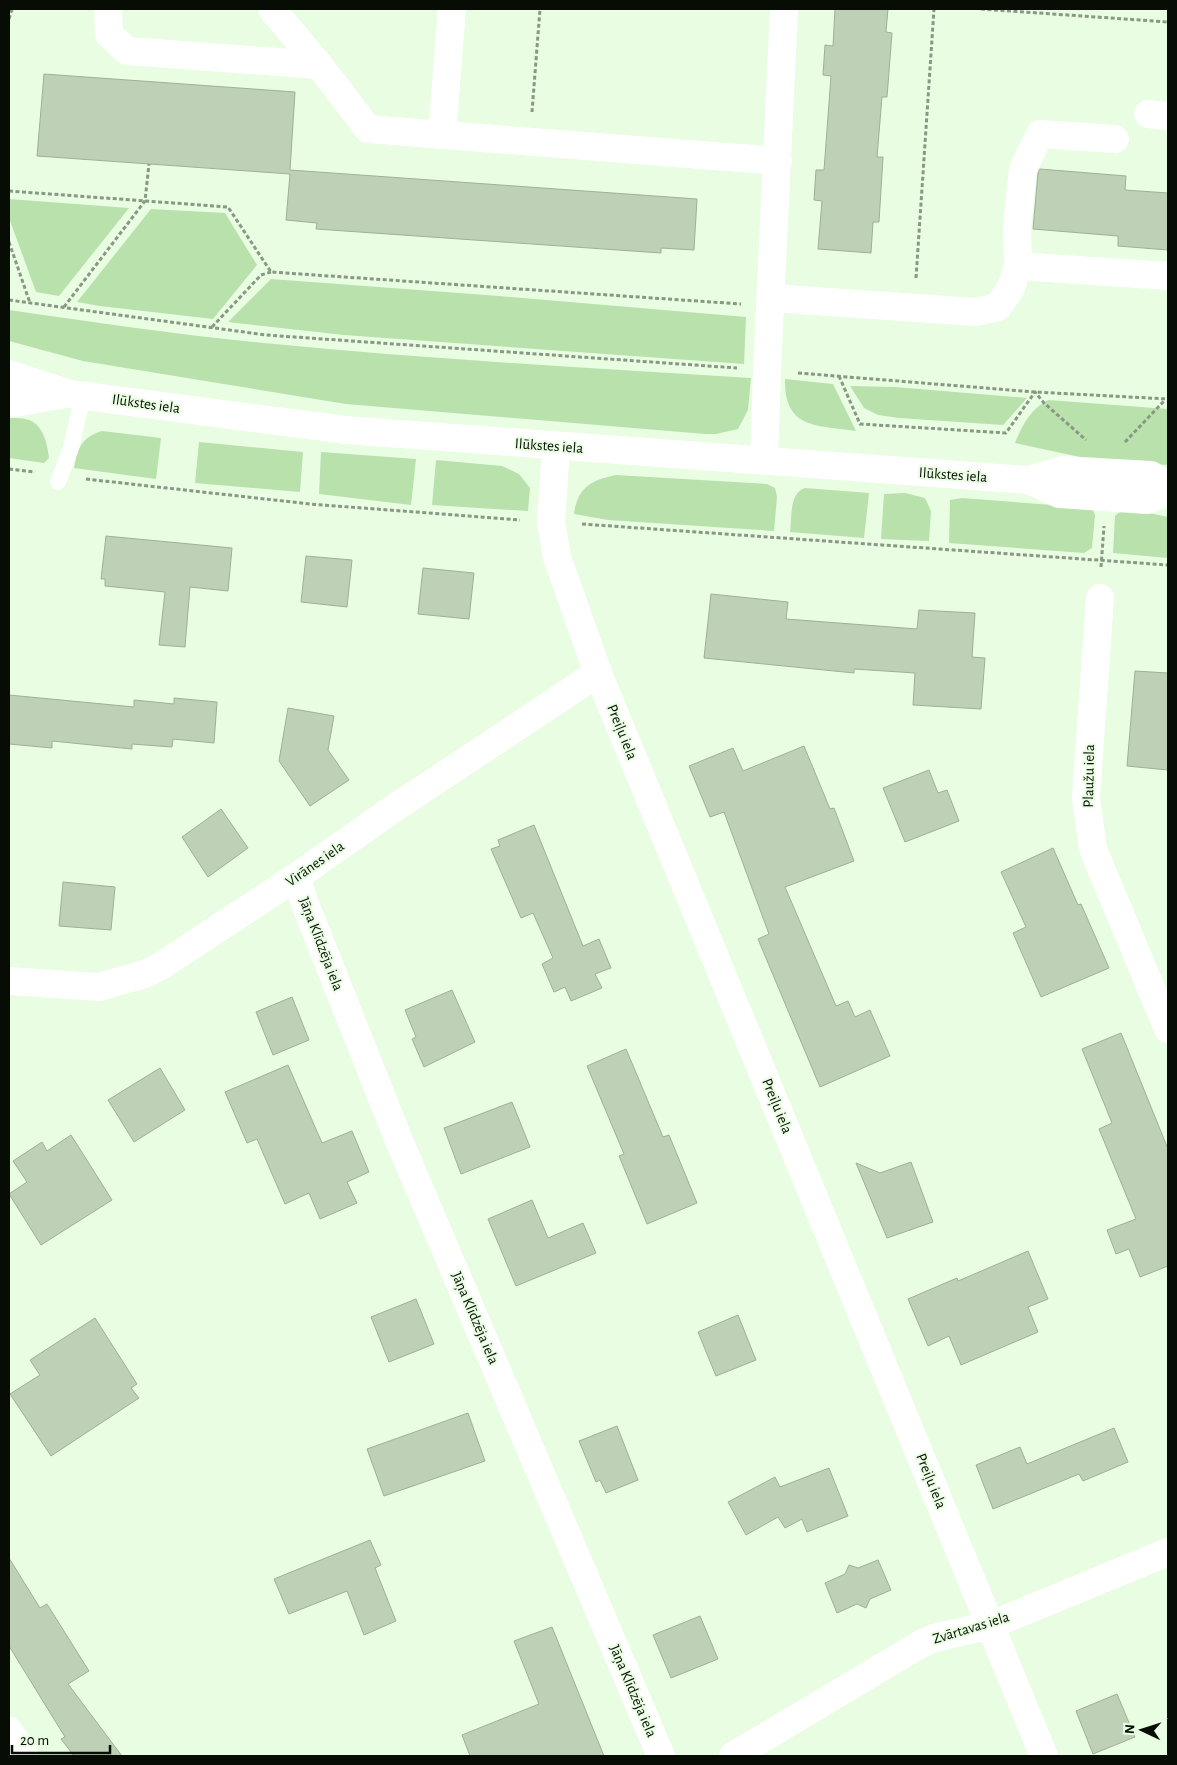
<svg xmlns="http://www.w3.org/2000/svg" width="1177" height="1765" viewBox="0 0 1177 1765" font-family="'Alegreya Sans',sans-serif">
  <rect width="100%" height="100%" fill="#e8fde1"/>
  <g fill="#b9e1ac">
    <path d="M 9,199 L 129,208 L 59,296 L 36,292 L 9,218 Z"/>
    <path d="M 151,209 L 225,213 L 257,265 L 213,319 L 100,306 L 77,302 Z"/>
    <path d="M 271,279 L 499,296 L 746,317 L 744,364 L 344,335 L 228,322 Z"/>
    <path d="M 9,310 C 93,322 179,335 264,343 C 426,359 588,368 751,378 L 748,410 L 738,429 L 716,434 L 705,434 L 346,404 L 83,361 L 9,341 Z"/>
    <path d="M 785,379 L 833,384 L 856,431 C 818,425 784,430 785,379 Z"/>
    <path d="M 850,386 L 895,387 L 1027,398 L 1003,425 L 899,418 L 878,415 L 864,408 Z"/>
    <path d="M 1048,400 L 1168,409 L 1168,465 L 1094,460 L 1015,443 C 1022,425 1031,409 1048,400 Z"/>
    <path d="M 9,418 C 15,418 23,418 29,420 C 44,426 47,444 49,458 L 44,463 L 9,458 Z"/>
    <path d="M 102,431 L 161,438 L 156,479 L 74,468 C 78,447 81,438 102,431 Z"/>
    <path d="M 199,442 L 303,452 L 300,492 L 195,483 Z"/>
    <path d="M 321,452 L 416,459 L 411,505 L 319,494 Z"/>
    <path d="M 436,460 L 502,466 L 519,474 L 530,488 L 528,511 L 432,505 Z"/>
    <path d="M 616,475 L 767,484 L 775,488 L 777,497 L 774,531 L 608,520 L 574,514 C 577,488 591,480 616,475 Z"/>
    <path d="M 805,488 L 869,493 L 864,538 L 790,532 C 792,518 789,493 805,488 Z"/>
    <path d="M 905,493 L 925,498 L 931,511 L 929,541 L 881,539 L 884,494 Z"/>
    <path d="M 962,498 L 1092,508 L 1095,515 L 1092,548 L 1084,553 L 949,543 L 950,500 Z"/>
    <path d="M 1135,510 L 1168,517 L 1168,558 L 1113,553 L 1115,516 C 1120,510 1127,511 1135,510 Z"/>
  </g>
  <g fill="#bed1b7" stroke="#9eb198">
    <path d="M 835,9 L 888,9 L 886,32 L 892,33 L 887,97 L 882,97 L 877,157 L 883,157 L 879,222 L 873,222 L 871,253 L 818,249 L 822,201 L 814,200 L 816,170 L 824,170 L 831,76 L 823,75 L 825,45 L 833,46 Z"/>
    <path d="M 44,74 L 295,92 L 290,170 L 697,199 L 694,250 L 661,248 L 661,253 L 316,229 L 317,223 L 286,220 L 290,174 L 37,156 Z"/>
    <path d="M 1040,169 L 1126,176 L 1125,190 L 1168,193 L 1168,250 L 1118,246 L 1118,236 L 1033,229 L 1038,173 Z"/>
    <path d="M 106,536 L 232,548 L 228,591 L 190,587 L 185,647 L 159,645 L 165,592 L 105,586 L 105,579 L 101,579 Z"/>
    <path d="M 306,556 L 352,560 L 347,607 L 301,602 Z"/>
    <path d="M 423,568 L 474,573 L 469,619 L 418,614 Z"/>
    <path d="M 711,594 L 788,602 L 786,619 L 917,629 L 919,610 L 975,613 L 972,657 L 985,658 L 981,709 L 913,705 L 915,673 L 854,669 L 854,673 L 704,658 Z"/>
    <path d="M 1135,671 L 1168,673 L 1168,770 L 1127,766 Z"/>
    <path d="M 9,695 L 134,707 L 134,700 L 174,704 L 174,698 L 217,702 L 214,743 L 173,739 L 172,747 L 132,744 L 132,749 L 52,741 L 52,748 L 9,744 Z"/>
    <path d="M 288,708 L 334,716 L 328,750 L 349,780 L 310,806 L 279,761 Z"/>
    <path d="M 804,746 L 830,809 L 834,808 L 854,861 L 785,887 L 836,1006 L 848,1001 L 855,1017 L 870,1010 L 890,1056 L 820,1087 L 758,939 L 769,934 L 724,812 L 710,817 L 689,766 L 733,748 L 743,771 Z"/>
    <path d="M 929,770 L 938,793 L 947,790 L 959,821 L 905,842 L 883,788 Z"/>
    <path d="M 221,809 L 248,848 L 208,877 L 182,837 Z"/>
    <path d="M 534,825 L 583,946 L 599,939 L 611,968 L 595,974 L 602,988 L 571,1001 L 565,987 L 554,992 L 542,964 L 553,958 L 533,913 L 521,918 L 491,849 L 500,846 L 498,840 Z"/>
    <path d="M 1053,848 L 1078,905 L 1081,904 L 1109,968 L 1041,997 L 1013,933 L 1026,927 L 1001,872 Z"/>
    <path d="M 63,882 L 115,887 L 111,930 L 59,926 Z"/>
    <path d="M 452,990 L 475,1042 L 424,1067 L 412,1039 L 416,1037 L 405,1010 Z"/>
    <path d="M 292,997 L 309,1040 L 273,1055 L 256,1012 Z"/>
    <path d="M 1121,1033 L 1168,1149 L 1168,1266 L 1140,1277 L 1129,1249 L 1116,1254 L 1107,1230 L 1136,1219 L 1099,1129 L 1112,1123 L 1082,1049 Z"/>
    <path d="M 626,1049 L 663,1137 L 669,1135 L 697,1203 L 647,1224 L 619,1156 L 624,1154 L 587,1066 Z"/>
    <path d="M 288,1065 L 322,1143 L 352,1131 L 369,1172 L 347,1182 L 357,1203 L 320,1219 L 309,1193 L 285,1204 L 257,1139 L 247,1143 L 225,1092 Z"/>
    <path d="M 160,1068 L 185,1110 L 134,1142 L 108,1100 Z"/>
    <path d="M 512,1102 L 530,1147 L 461,1174 L 444,1128 Z"/>
    <path d="M 71,1135 L 112,1200 L 41,1245 L 9,1194 L 27,1182 L 13,1161 L 42,1142 L 47,1151 Z"/>
    <path d="M 911,1162 L 933,1222 L 887,1238 L 856,1163 L 880,1173 Z"/>
    <path d="M 532,1200 L 548,1238 L 583,1223 L 596,1253 L 516,1286 L 488,1219 Z"/>
    <path d="M 1028,1251 L 1048,1299 L 1028,1307 L 1038,1332 L 961,1365 L 949,1336 L 928,1346 L 908,1299 L 957,1278 L 958,1281 Z"/>
    <path d="M 416,1299 L 434,1344 L 389,1362 L 371,1317 Z"/>
    <path d="M 738,1315 L 756,1360 L 716,1376 L 698,1332 Z"/>
    <path d="M 95,1318 L 137,1384 L 131,1388 L 139,1398 L 51,1456 L 10,1394 L 40,1375 L 30,1360 Z"/>
    <path d="M 468,1413 L 485,1461 L 384,1496 L 367,1449 Z"/>
    <path d="M 617,1426 L 638,1480 L 606,1493 L 600,1480 L 596,1482 L 579,1441 Z"/>
    <path d="M 1114,1428 L 1128,1462 L 1083,1481 L 1079,1474 L 993,1509 L 976,1465 L 1020,1447 L 1027,1464 Z"/>
    <path d="M 829,1468 L 848,1516 L 807,1532 L 802,1519 L 785,1528 L 778,1517 L 746,1535 L 728,1502 L 775,1477 L 780,1487 Z"/>
    <path d="M 370,1540 L 381,1565 L 375,1568 L 396,1621 L 364,1635 L 347,1591 L 289,1614 L 274,1579 Z"/>
    <path d="M 9,1558 L 40,1608 L 47,1604 L 89,1671 L 68,1684 L 122,1756 L 74,1756 L 61,1739 L 65,1737 L 9,1646 Z"/>
    <path d="M 878,1560 L 891,1590 L 870,1599 L 866,1608 L 857,1604 L 837,1613 L 825,1583 L 845,1574 L 849,1565 L 858,1568 Z"/>
    <path d="M 700,1616 L 718,1659 L 671,1678 L 653,1635 Z"/>
    <path d="M 552,1627 L 604,1756 L 470,1756 L 462,1735 L 539,1704 L 514,1641 Z"/>
    <path d="M 1117,1694 L 1135,1737 L 1093,1754 L 1076,1711 Z"/>
  </g>
  <g fill="none" stroke-linecap="round" stroke-linejoin="round">
    <g stroke="#899884" stroke-width="3" stroke-dasharray="4 2.5" stroke-linecap="butt">
      <path d="M 981,9 L 1168,22"/>
      <path d="M 9,19 L 12,9"/>
      <path d="M 532,112 L 540,9"/>
      <path d="M 9,191 L 228,207 L 271,272 L 741,304"/>
      <path d="M 9,242 L 30,303"/>
      <path d="M 916,278 L 934,9"/>
      <path d="M 9,300 L 266,335 L 737,368"/>
      <path d="M 64,307 L 145,201 L 149,164"/>
      <path d="M 212,327 L 261,275 L 271,272"/>
      <path d="M 798,373 L 1035,392 L 1168,399"/>
      <path d="M 839,376 L 860,424 L 1006,433 L 1035,392 L 1044,403 L 1086,440"/>
      <path d="M 1125,442 L 1165,400"/>
      <path d="M 9,469 L 35,472"/>
      <path d="M 86,479 L 310,504 L 520,520"/>
      <path d="M 582,524 L 1168,565"/>
      <path d="M 1101,567 L 1104,526"/>
    </g>
    <path stroke="#fff" stroke-width="16" d="M 58,482 L 71,448 L 83,395"/>
    <g stroke="#fff" stroke-width="28">
      <path d="M 108,9 L 109,34 L 127,51 L 319,65"/>
      <path d="M 272,9 L 319,65 L 368,129 L 778,161"/>
      <path d="M 1148,114 L 1168,116"/>
      <path d="M 442,135 L 452,9"/>
      <path d="M 1018,266 L 1017,227 L 1023,169 L 1040,134 L 1115,139"/>
      <path d="M 771,298 L 975,312 L 998,307 L 1011,288 L 1018,266 L 1168,276"/>
      <path d="M 556,446 L 551,523 L 557,557 L 598,673 L 1044,1756"/>
      <path d="M 764,461 L 767,371 L 784,9"/>
      <path d="M 1100,598 L 1086,798 L 1093,849 L 1168,1029"/>
      <path d="M 296,877 L 305,904 L 398,1138 L 661,1756"/>
      <path d="M 9,981 L 99,987 L 145,974 L 161,966 L 296,877 L 390,811 L 598,673"/>
      <path d="M 9,1731 L 25,1756"/>
      <path d="M 733,1756 L 919,1645 L 934,1638 L 991,1625 L 1168,1552"/>
    </g>
    <g stroke="#fff" stroke-width="28">
      <path d="M 9,374 L 70,394 L 346,430 L 1029,480 L 1059,494 L 1147,500 L 1168,492"/>
      <path d="M 9,402 L 15,403 L 66,394"/>
      <path d="M 1029,480 L 1063,470 L 1151,475 L 1168,486"/>
    </g>
  </g>
  <g text-anchor="middle" dominant-baseline="central" stroke-width="4" stroke-linejoin="round" paint-order="stroke">
    <g font-size="15" fill="#070d05" stroke="#e8fde1">
      <text transform="translate(146 404) rotate(8)">Ilūkstes iela</text>
      <text transform="translate(549 446) rotate(4)">Ilūkstes iela</text>
      <text transform="translate(953 475) rotate(4)">Ilūkstes iela</text>
      <text transform="translate(622 732) rotate(68)">Preiļu iela</text>
      <text transform="translate(1089 776) rotate(-89)">Plaužu iela</text>
      <text transform="translate(315 864) rotate(-35)">Virānes iela</text>
      <text transform="translate(321 944) rotate(69)">Jāņa Klīdzēja iela</text>
      <text transform="translate(777 1106) rotate(68)">Preiļu iela</text>
      <text transform="translate(475 1318) rotate(67)">Jāņa Klīdzēja iela</text>
      <text transform="translate(931 1481) rotate(68)">Preiļu iela</text>
      <text transform="translate(971 1628) rotate(-17)">Zvārtavas iela</text>
      <text transform="translate(633 1691) rotate(67)">Jāņa Klīdzēja iela</text>
    </g>
  </g>
  <rect width="1177" height="1765" fill="none" stroke="#070d05" stroke-width="20"/>
  <g transform="translate(1142 1730) rotate(274)" stroke="#e8fde1" stroke-width="4" paint-order="stroke">
  <path d="M0-4L9 19L0 12L-9 19Z" fill="#070d05"/>
  <text y="-8" font-size="14" font-weight="bold" text-anchor="middle" fill="#070d05">N</text>
  </g>
  <path d="M12 1745v8h98v-8" fill="none" stroke="#070d05" stroke-width="2.5"/>
  <text x="20" y="1745" font-size="15" fill="#070d05" stroke="#e8fde1" stroke-width="4" paint-order="stroke">20 m</text>
</svg>
